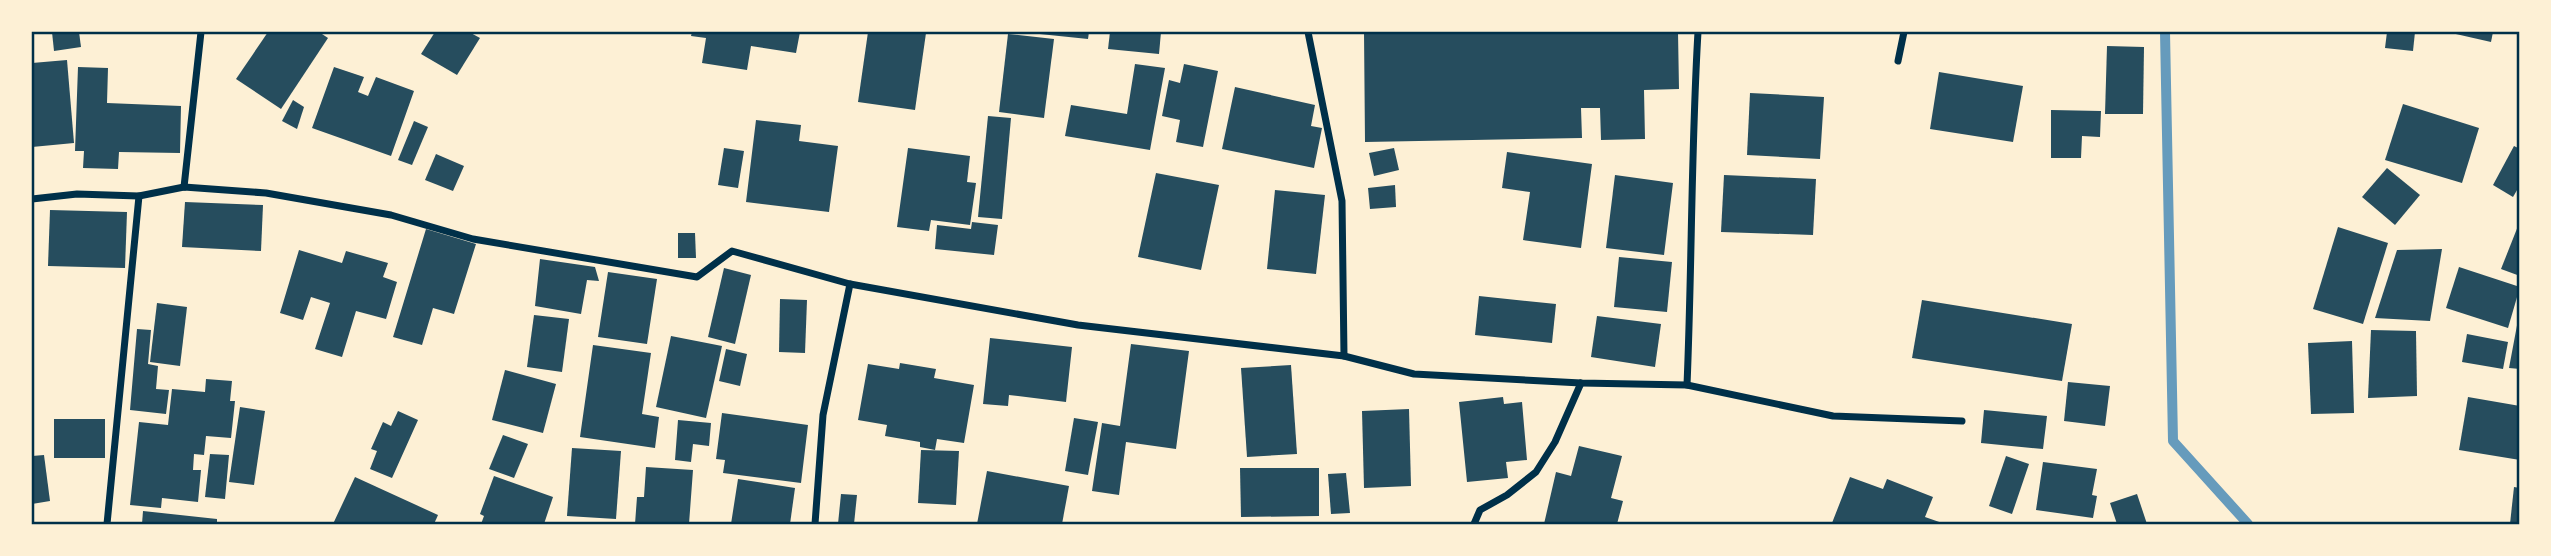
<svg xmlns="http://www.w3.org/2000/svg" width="2551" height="556" viewBox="0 0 2551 556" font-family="Inter,sans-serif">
  <rect width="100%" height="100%" fill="#fdf0d5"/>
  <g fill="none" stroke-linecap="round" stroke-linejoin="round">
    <path stroke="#669bbc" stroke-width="10" d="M 2165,32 L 2173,441 L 2248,524"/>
  </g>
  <g fill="#264d5e">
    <path d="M 52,32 L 79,32 L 81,47 L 54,51 Z"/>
    <path d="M 268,32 L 319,32 L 328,38 L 281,109 L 236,79 Z"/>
    <path d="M 435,32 L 469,32 L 480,38 L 457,75 L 421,54 Z"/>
    <path d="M 692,32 L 800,32 L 796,53 L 751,46 L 747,70 L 702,63 L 706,38 L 691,36 Z"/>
    <path d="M 868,32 L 926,33 L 915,110 L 858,102 Z"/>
    <path d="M 1030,32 L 1089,32 L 1088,39 L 1030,33 Z"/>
    <path d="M 1110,32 L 1161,32 L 1159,54 L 1108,49 Z"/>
    <path d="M 1364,32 L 1678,32 L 1679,89 L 1644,90 L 1645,139 L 1601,140 L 1600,108 L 1581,108 L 1582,138 L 1365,142 Z"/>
    <path d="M 2387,32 L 2415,32 L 2413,51 L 2385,48 Z"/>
    <path d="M 2447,32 L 2493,32 L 2491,42 Z"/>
    <path d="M 1008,34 L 1054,39 L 1044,118 L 999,112 Z"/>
    <path d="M 2107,46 L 2144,47 L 2143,114 L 2105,114 Z"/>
    <path d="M 67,60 L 74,143 L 32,147 L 32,63 Z"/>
    <path d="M 1135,64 L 1165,68 L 1150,150 L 1065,136 L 1071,105 L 1127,114 Z"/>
    <path d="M 1184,64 L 1218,71 L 1203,147 L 1176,142 L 1180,120 L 1162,116 L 1169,80 L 1180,83 Z"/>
    <path d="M 78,67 L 108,68 L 107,103 L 181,106 L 180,153 L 119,152 L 118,169 L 83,168 L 84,151 L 75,151 Z"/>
    <path d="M 334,67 L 364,77 L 358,92 L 368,96 L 376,77 L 414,91 L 391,156 L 312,128 Z"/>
    <path d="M 1939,72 L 2023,86 L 2013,142 L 1930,129 Z"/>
    <path d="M 1235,87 L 1315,105 L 1311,126 L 1322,128 L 1314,168 L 1222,149 Z"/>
    <path d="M 1750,93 L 1824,97 L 1820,159 L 1747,155 Z"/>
    <path d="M 293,100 L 304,107 L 297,129 L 282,121 Z"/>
    <path d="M 2403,104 L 2479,128 L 2462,183 L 2385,160 Z"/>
    <path d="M 2051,110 L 2101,111 L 2100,137 L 2082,136 L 2081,158 L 2051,158 Z"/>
    <path d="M 988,116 L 1011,118 L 1002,219 L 978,217 Z"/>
    <path d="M 756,120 L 801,125 L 799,141 L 838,146 L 829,212 L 746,202 Z"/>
    <path d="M 414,121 L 428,127 L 412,165 L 398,160 Z"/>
    <path d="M 2514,146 L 2520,149 L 2520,185 L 2513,197 L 2493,185 Z"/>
    <path d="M 724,148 L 744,151 L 738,188 L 718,185 Z"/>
    <path d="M 908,148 L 970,156 L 967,182 L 976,183 L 970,225 L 931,220 L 929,231 L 897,227 Z"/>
    <path d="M 1394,148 L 1399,170 L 1374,176 L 1369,153 Z"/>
    <path d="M 1507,152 L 1592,164 L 1581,248 L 1523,240 L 1530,192 L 1502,188 Z"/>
    <path d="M 436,154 L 464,166 L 453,191 L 425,180 Z"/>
    <path d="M 2387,168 L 2420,195 L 2395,225 L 2362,197 Z"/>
    <path d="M 1156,173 L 1219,185 L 1201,270 L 1138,257 Z"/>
    <path d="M 1615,175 L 1673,183 L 1664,255 L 1606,248 Z"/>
    <path d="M 1724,175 L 1816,179 L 1813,235 L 1721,232 Z"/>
    <path d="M 1395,185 L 1396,207 L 1370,209 L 1368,188 Z"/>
    <path d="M 1275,190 L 1325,195 L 1316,274 L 1267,269 Z"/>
    <path d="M 185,202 L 263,205 L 261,251 L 182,247 Z"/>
    <path d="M 50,210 L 127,212 L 125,268 L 48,266 Z"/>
    <path d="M 2520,221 L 2520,276 L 2501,269 Z"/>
    <path d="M 972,222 L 998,225 L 994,255 L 935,249 L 937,225 L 971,229 Z"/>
    <path d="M 2338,227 L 2388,243 L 2363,324 L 2313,309 Z"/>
    <path d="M 426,229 L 476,244 L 454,314 L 433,308 L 422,345 L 393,337 Z"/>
    <path d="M 678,233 L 695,233 L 696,258 L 678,258 Z"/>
    <path d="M 2442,249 L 2430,321 L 2375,318 L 2397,250 Z"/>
    <path d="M 299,250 L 342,263 L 346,251 L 388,263 L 383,277 L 397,282 L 386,319 L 356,311 L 342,357 L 315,349 L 330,303 L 311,297 L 303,320 L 280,313 Z"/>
    <path d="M 1619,257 L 1672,262 L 1667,312 L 1614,307 Z"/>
    <path d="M 540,259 L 595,267 L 599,281 L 587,280 L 581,314 L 535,306 Z"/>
    <path d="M 2459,267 L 2520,287 L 2508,328 L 2446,308 Z"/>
    <path d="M 724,268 L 751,275 L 735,344 L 708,337 Z"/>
    <path d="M 608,272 L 657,279 L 647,344 L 598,337 Z"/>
    <path d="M 1479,296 L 1556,304 L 1552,343 L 1475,335 Z"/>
    <path d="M 780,299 L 807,300 L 805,353 L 779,352 Z"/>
    <path d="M 1922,300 L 2072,324 L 2062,381 L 1912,358 Z"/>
    <path d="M 157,303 L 187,307 L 180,366 L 150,362 Z"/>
    <path d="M 534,315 L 569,319 L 562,372 L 527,367 Z"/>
    <path d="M 1597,316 L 1661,324 L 1655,367 L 1591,357 Z"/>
    <path d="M 2518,320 L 2520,320 L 2520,369 L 2509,368 Z"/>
    <path d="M 137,329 L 151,330 L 148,364 L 158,366 L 156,389 L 169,390 L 166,414 L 130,410 Z"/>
    <path d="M 2371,330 L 2416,331 L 2417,396 L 2368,398 Z"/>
    <path d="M 2467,334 L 2508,342 L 2503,369 L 2462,362 Z"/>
    <path d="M 671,336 L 722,346 L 706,418 L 656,407 Z"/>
    <path d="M 990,338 L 1072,347 L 1066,402 L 1009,395 L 1008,406 L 983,404 Z"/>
    <path d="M 2352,341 L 2354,413 L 2311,414 L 2308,343 Z"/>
    <path d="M 1131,344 L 1189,351 L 1176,449 L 1126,442 L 1119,495 L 1092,491 L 1102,423 L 1120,426 Z"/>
    <path d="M 593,345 L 651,353 L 642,414 L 659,417 L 655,448 L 580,437 Z"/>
    <path d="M 726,349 L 747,354 L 740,386 L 719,381 Z"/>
    <path d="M 900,363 L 936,369 L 934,378 L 974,385 L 964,443 L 937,439 L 935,450 L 920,447 L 920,442 L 885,436 L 887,425 L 858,420 L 868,364 L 899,369 Z"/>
    <path d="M 1291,365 L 1297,454 L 1247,457 L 1241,368 Z"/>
    <path d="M 505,370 L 556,384 L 543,433 L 492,420 Z"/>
    <path d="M 206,379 L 232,381 L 230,401 L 235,401 L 231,438 L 206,436 L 204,455 L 194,454 L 193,470 L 201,470 L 198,502 L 162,498 L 161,508 L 130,505 L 139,422 L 168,425 L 172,389 L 205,392 Z"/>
    <path d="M 2068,382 L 2110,386 L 2105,426 L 2064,421 Z"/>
    <path d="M 1503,397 L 1504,404 L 1522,402 L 1527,460 L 1506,462 L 1508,478 L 1467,482 L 1459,402 Z"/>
    <path d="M 2468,397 L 2520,406 L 2520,460 L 2459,450 Z"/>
    <path d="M 240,407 L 265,411 L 254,485 L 229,482 Z"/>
    <path d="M 1409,409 L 1411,486 L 1364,488 L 1362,411 Z"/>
    <path d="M 1984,410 L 2047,416 L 2043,449 L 1981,443 Z"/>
    <path d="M 398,411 L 418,420 L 392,478 L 370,469 L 377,451 L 371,449 L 383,422 L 391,426 Z"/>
    <path d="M 722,413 L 808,425 L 801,483 L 723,473 L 725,460 L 716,459 Z"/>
    <path d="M 1074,418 L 1098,422 L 1088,475 L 1065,471 Z"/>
    <rect x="54" y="419" width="51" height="39"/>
    <path d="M 678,420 L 711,423 L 709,446 L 693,444 L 691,462 L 675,460 Z"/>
    <path d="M 503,435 L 528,444 L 514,478 L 489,469 Z"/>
    <path d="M 1579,446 L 1622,456 L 1611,498 L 1623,501 L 1617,524 L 1544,524 L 1556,472 L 1571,476 Z"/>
    <path d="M 572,448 L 621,451 L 616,519 L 567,516 Z"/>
    <path d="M 921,450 L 959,451 L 956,505 L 918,503 Z"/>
    <path d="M 210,454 L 229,455 L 225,499 L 205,497 Z"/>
    <path d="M 44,455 L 50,501 L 32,504 L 32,456 Z"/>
    <path d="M 2006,456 L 2029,464 L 2012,514 L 1989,506 Z"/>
    <path d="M 2043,462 L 2097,469 L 2092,495 L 2097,496 L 2093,518 L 2036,510 Z"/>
    <path d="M 646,467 L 693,470 L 689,524 L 635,524 L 637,497 L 644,497 Z"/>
    <path d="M 1240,468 L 1319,468 L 1319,516 L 1241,517 Z"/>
    <path d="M 987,471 L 1069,486 L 1062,524 L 977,524 Z"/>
    <path d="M 1346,473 L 1350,513 L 1331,514 L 1328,474 Z"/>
    <path d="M 494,476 L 553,497 L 544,524 L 481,524 L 484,516 L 480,514 Z"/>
    <path d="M 355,477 L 438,515 L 434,524 L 333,524 Z"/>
    <path d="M 1850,477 L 1883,489 L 1887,479 L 1933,497 L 1925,517 L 1945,524 L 1832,523 Z"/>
    <path d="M 738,479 L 795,488 L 790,524 L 731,524 Z"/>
    <path d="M 2514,487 L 2520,488 L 2520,524 L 2510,524 Z"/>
    <path d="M 841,494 L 857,495 L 854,524 L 838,524 Z"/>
    <path d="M 2137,494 L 2147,524 L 2117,524 L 2110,503 Z"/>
    <path d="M 143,511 L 217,519 L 217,524 L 142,524 Z"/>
  </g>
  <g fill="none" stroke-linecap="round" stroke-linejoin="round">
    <g stroke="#003049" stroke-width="7">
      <path d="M 1308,32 L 1342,201 L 1344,356"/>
      <path d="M 1898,61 L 1904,32"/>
      <path d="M 184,187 L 201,32"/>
      <path d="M 32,199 L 77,194 L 139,196 L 184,187 L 266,193 L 391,215 L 473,239 L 697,277 L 732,251 L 850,284 L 1078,325 L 1344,356 L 1414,374 L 1581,383 L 1687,385 L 1833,416 L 1962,421"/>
      <path d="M 1687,385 C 1692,267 1691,149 1698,32"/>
      <path d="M 107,524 L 139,196"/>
      <path d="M 815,524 L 823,415 L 850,284"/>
      <path d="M 1474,524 L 1480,510 L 1507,495 L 1536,472 L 1555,442 L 1581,383"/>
    </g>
  </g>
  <rect width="2551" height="556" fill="none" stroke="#fdf0d5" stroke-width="66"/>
  <rect x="33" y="33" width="2485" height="490" fill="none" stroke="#003049" stroke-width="2.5"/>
</svg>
